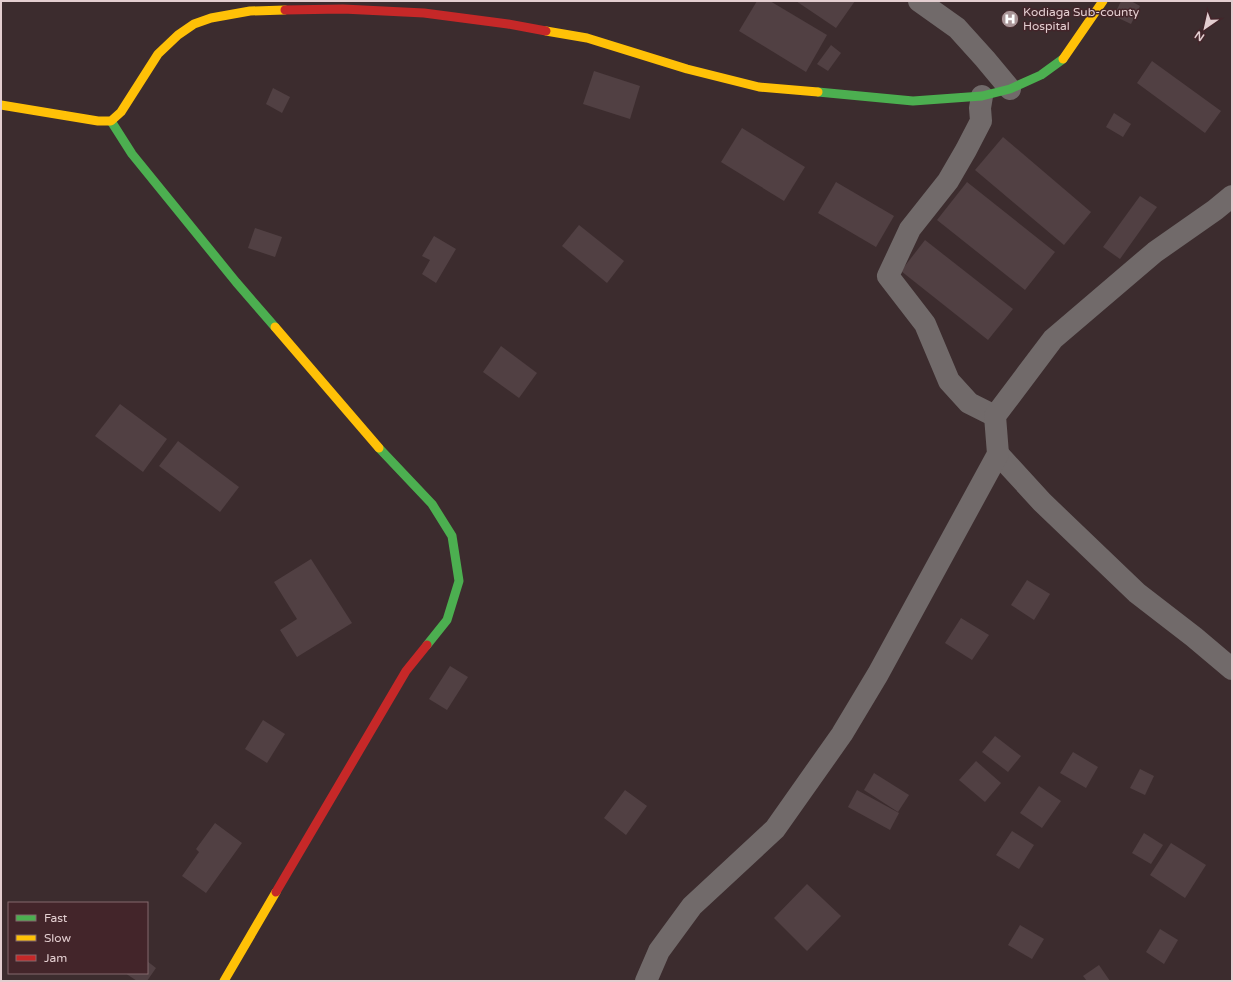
<svg xmlns="http://www.w3.org/2000/svg" width="1233" height="982" viewBox="0 0 1233 982" font-family="'Varela Round',sans-serif">
  <rect width="100%" height="100%" fill="#3c2c2e"/>
  <g fill="#514043">
    <path d="M 757,1 L 770,1 L 827,35 L 806,72 L 739,31 Z"/>
    <path d="M 796,1 L 855,1 L 836,28 Z"/>
    <path d="M 1121,1 L 1131,1 L 1140,6 L 1131,24 L 1114,16 Z"/>
    <path d="M 831,45 L 841,53 L 828,71 L 817,64 Z"/>
    <path d="M 1152,61 L 1221,111 L 1205,133 L 1137,83 Z"/>
    <path d="M 594,71 L 640,86 L 630,119 L 583,104 Z"/>
    <path d="M 273,88 L 290,97 L 282,113 L 266,104 Z"/>
    <path d="M 1114,113 L 1131,124 L 1123,137 L 1106,127 Z"/>
    <path d="M 742,128 L 805,167 L 784,201 L 721,162 Z"/>
    <path d="M 1003,137 L 1091,212 L 1064,245 L 975,170 Z"/>
    <path d="M 836,182 L 894,216 L 876,247 L 818,213 Z"/>
    <path d="M 967,182 L 1055,252 L 1025,290 L 937,220 Z"/>
    <path d="M 1140,196 L 1157,207 L 1120,259 L 1103,247 Z"/>
    <path d="M 579,225 L 624,261 L 607,283 L 562,246 Z"/>
    <path d="M 255,228 L 282,237 L 275,257 L 248,248 Z"/>
    <path d="M 434,236 L 456,249 L 436,283 L 422,274 L 430,260 L 422,256 Z"/>
    <path d="M 925,240 L 1013,309 L 988,340 L 901,271 Z"/>
    <path d="M 501,346 L 537,373 L 519,398 L 483,372 Z"/>
    <path d="M 120,404 L 167,439 L 143,472 L 95,436 Z"/>
    <path d="M 178,441 L 239,487 L 220,512 L 159,466 Z"/>
    <path d="M 311,559 L 352,623 L 297,657 L 280,630 L 297,619 L 274,582 Z"/>
    <path d="M 1027,580 L 1050,594 L 1034,620 L 1011,605 Z"/>
    <path d="M 961,618 L 989,635 L 972,660 L 945,643 Z"/>
    <path d="M 450,666 L 468,677 L 447,710 L 429,699 Z"/>
    <path d="M 263,720 L 285,734 L 267,763 L 245,749 Z"/>
    <path d="M 995,736 L 1021,756 L 1008,772 L 982,752 Z"/>
    <path d="M 1073,752 L 1098,767 L 1086,788 L 1060,773 Z"/>
    <path d="M 976,761 L 1001,783 L 985,802 L 959,780 Z"/>
    <path d="M 1140,769 L 1154,776 L 1145,795 L 1130,788 Z"/>
    <path d="M 874,773 L 909,795 L 898,812 L 864,790 Z"/>
    <path d="M 1039,786 L 1061,801 L 1042,828 L 1020,813 Z"/>
    <path d="M 625,790 L 647,806 L 626,835 L 604,818 Z"/>
    <path d="M 857,790 L 899,813 L 890,830 L 848,807 Z"/>
    <path d="M 215,823 L 242,843 L 206,893 L 182,876 L 199,852 L 196,849 Z"/>
    <path d="M 1012,831 L 1034,845 L 1019,869 L 996,855 Z"/>
    <path d="M 1144,833 L 1163,845 L 1151,864 L 1132,853 Z"/>
    <path d="M 1171,843 L 1206,865 L 1185,898 L 1150,875 Z"/>
    <path d="M 807,884 L 841,916 L 807,951 L 774,918 Z"/>
    <path d="M 1020,925 L 1044,939 L 1032,959 L 1008,945 Z"/>
    <path d="M 1160,929 L 1178,940 L 1164,964 L 1146,952 Z"/>
    <path d="M 147,961 L 156,968 L 147,981 L 137,981 L 125,973 L 147,973 Z"/>
    <path d="M 1099,965 L 1110,981 L 1087,981 L 1083,976 Z"/>
  </g>
  <g fill="none" stroke-linecap="round" stroke-linejoin="round">
    <g stroke="#716a6a" stroke-width="22">
      <path d="M 919,1 L 957,28 L 985,59 L 1010,89"/>
      <path d="M 982,96 L 980,108 L 981,121 L 966,150 L 948,181 L 910,229 L 888,276 L 925,324 L 949,381 L 969,403 L 995,416"/>
      <path d="M 998,454 L 1042,502 L 1137,593 L 1194,637 L 1232,669"/>
      <path d="M 646,981 L 659,951 L 692,906 L 775,829 L 842,734 L 878,674 L 998,454 L 995,416 L 1053,339 L 1155,252 L 1215,210 L 1232,196"/>
    </g>
    <g stroke="#4caf50" stroke-width="9">
      <path d="M 818,92 L 913,101 L 982,96 L 1010,89 L 1041,75 L 1063,59"/>
      <path d="M 111,121 L 132,154 L 236,282 L 275,327"/>
      <path d="M 379,448 L 432,504 L 452,536 L 459,581 L 447,620 L 427,645"/>
    </g>
    <g stroke="#ffc107" stroke-width="9">
      <path d="M 546,31 L 587,38 L 687,69 L 759,87 L 818,92"/>
      <path d="M 1063,59 L 1103,1"/>
      <path d="M 1,105 L 98,121 L 111,121 L 121,112 L 158,54 L 178,35 L 194,24 L 211,18 L 250,11 L 285,10"/>
      <path d="M 275,327 L 379,448"/>
      <path d="M 224,981 L 276,892"/>
    </g>
    <g stroke="#c62828" stroke-width="9">
      <path d="M 285,10 L 343,9 L 424,13 L 508,24 L 546,31"/>
      <path d="M 276,892 L 406,671 L 427,645"/>
    </g>
  </g>
  <defs>
    <symbol id="hospital-disc" viewBox="-11 -11 22 22"><circle r="9.5" fill="#a99597" stroke="#43252a"/><path d="M-5-5h3v3.5h4V-5h3V5h-3V1.5h-4V5h-3Z" fill="#fff"/></symbol>
  </defs>
  <g fill-rule="evenodd">
    <use href="#hospital-disc" x="1000" y="9" width="20" height="20"/>
  </g>
  <g text-anchor="middle" dominant-baseline="central" stroke-width="3" stroke-linejoin="round" paint-order="stroke">
    <g font-size="12" fill="#e3ced0" stroke="#43252a" text-anchor="start">
      <text x="1023" y="12">Kodiaga Sub-county<tspan x="1023" dy="14">Hospital</tspan></text>
    </g>
  </g>
  <rect width="1233" height="982" fill="none" stroke="#e3ced0" stroke-width="4"/>
  <rect x="8" y="902" width="140" height="72" fill="#43252a" stroke="#83696c"/>
  <rect x="16" y="915" width="20" height="6" fill="#4caf50" stroke="#83696c"/>
  <text x="44" y="922" font-size="12" fill="#e3ced0">Fast</text>
  <rect x="16" y="935" width="20" height="6" fill="#ffc107" stroke="#83696c"/>
  <text x="44" y="942" font-size="12" fill="#e3ced0">Slow</text>
  <rect x="16" y="955" width="20" height="6" fill="#c62828" stroke="#83696c"/>
  <text x="44" y="962" font-size="12" fill="#e3ced0">Jam</text>
  <g transform="translate(1205 28) rotate(214)" stroke="#43252a" stroke-width="3" paint-order="stroke">
  <path d="M0-3L7 15L0 10L-7 15Z" fill="#e3ced0"/>
  <text y="-6" font-size="11" font-weight="bold" text-anchor="middle" fill="#e3ced0">N</text>
  </g>
</svg>
